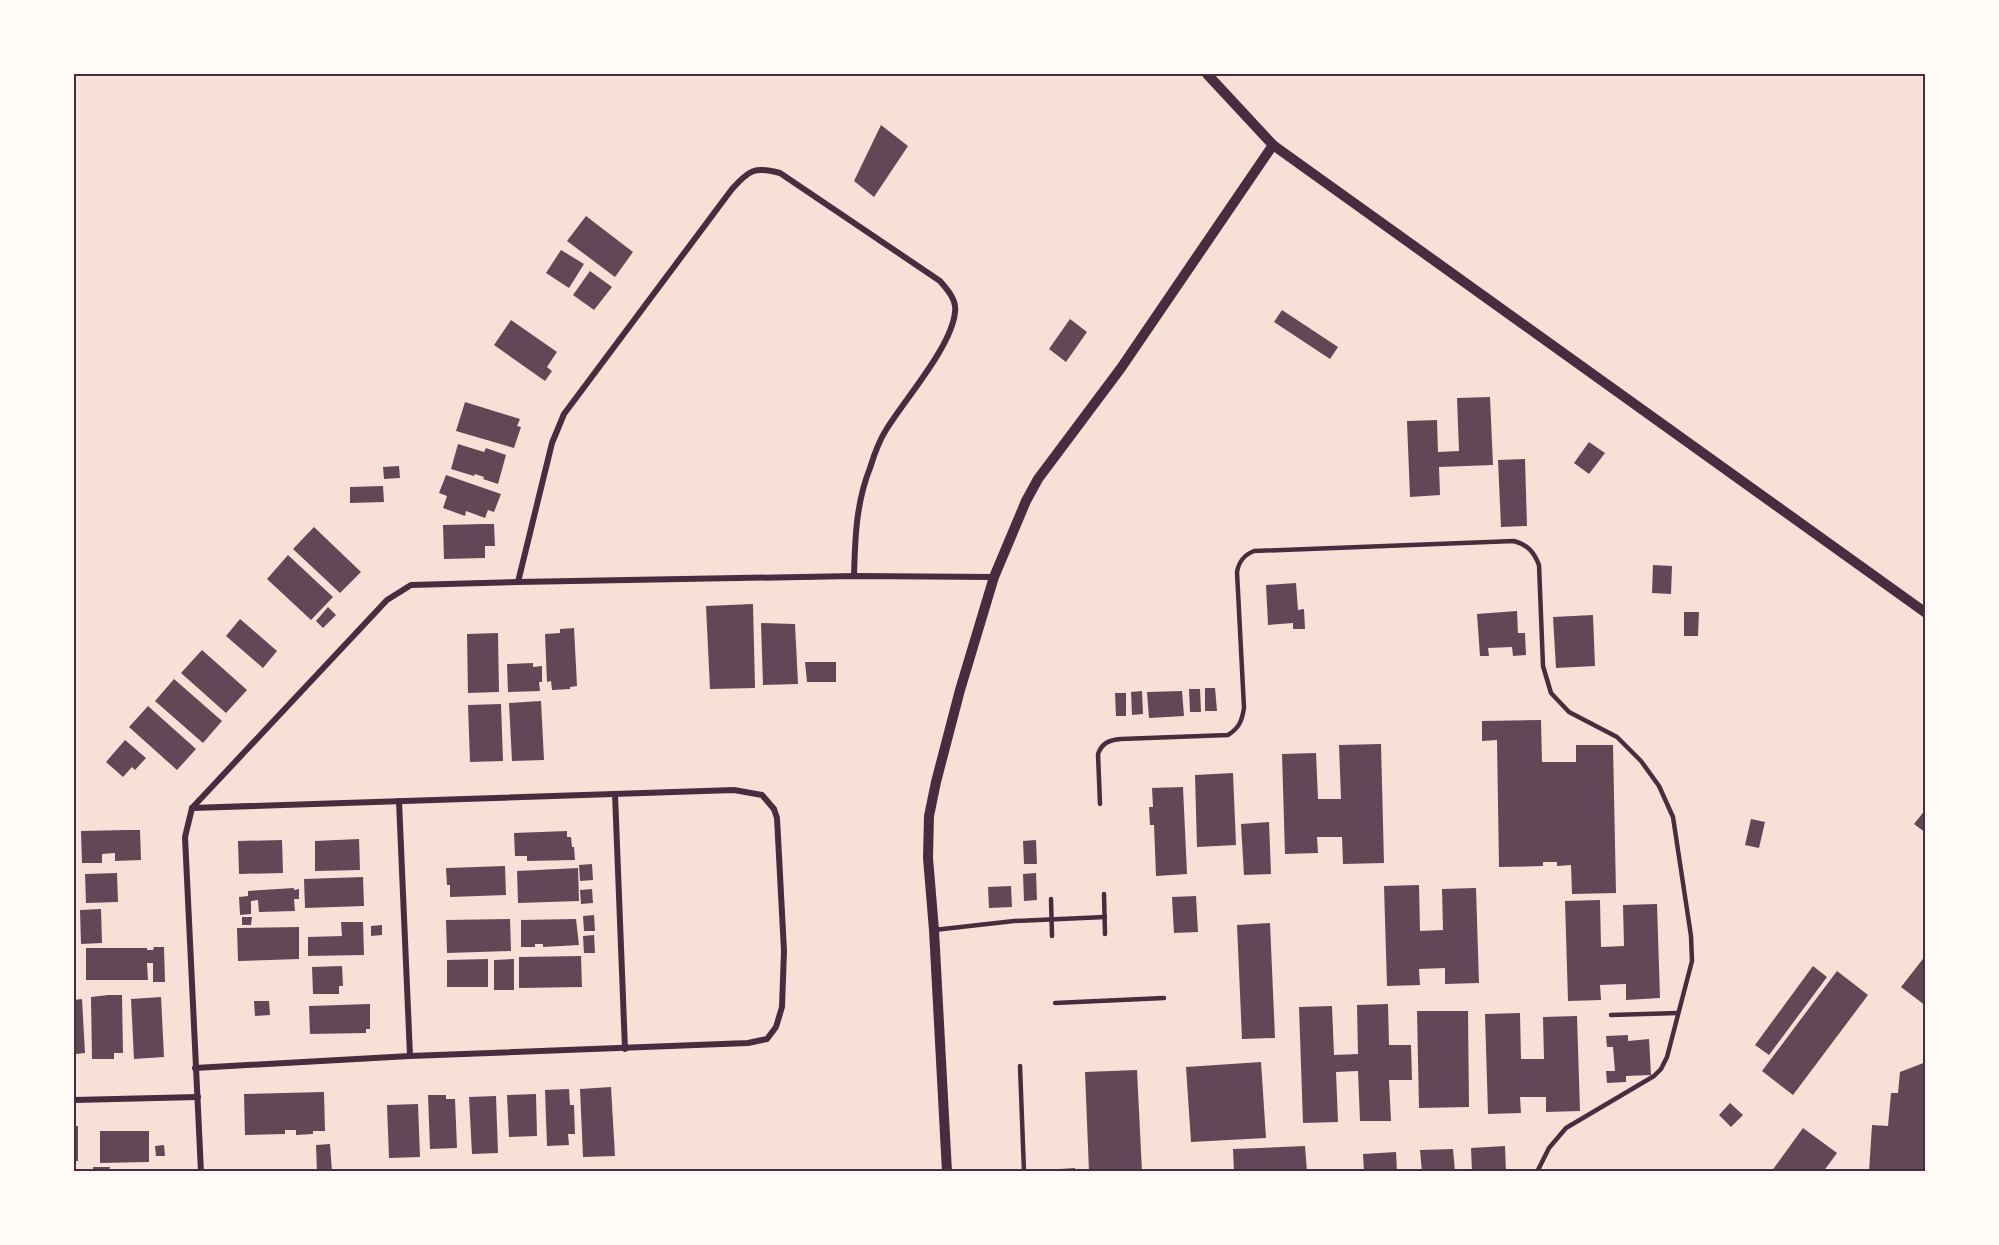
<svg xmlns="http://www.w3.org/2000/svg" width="1999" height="1245" viewBox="0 0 1999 1245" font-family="Signika,sans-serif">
  <rect width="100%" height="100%" fill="#f7e1d7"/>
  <g fill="#644757">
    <path d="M 881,125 L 908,146 L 874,197 L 854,181 Z"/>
    <path d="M 586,216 L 633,252 L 615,277 L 567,241 Z"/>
    <path d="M 561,250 L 584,264 L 569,288 L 546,273 Z"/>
    <path d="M 590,271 L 612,287 L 594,310 L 573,295 Z"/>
    <path d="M 1282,310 L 1338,347 L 1330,359 L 1274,322 Z"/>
    <path d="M 1070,319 L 1087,332 L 1066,362 L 1049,349 Z"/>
    <path d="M 511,320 L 557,352 L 547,367 L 552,371 L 545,381 L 494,345 Z"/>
    <path d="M 1490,397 L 1493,465 L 1439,467 L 1440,495 L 1410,497 L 1407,421 L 1437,420 L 1438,452 L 1459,451 L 1457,398 Z"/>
    <path d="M 465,402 L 520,419 L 517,426 L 521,427 L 514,448 L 456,431 Z"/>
    <path d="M 1589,442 L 1605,453 L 1589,474 L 1574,463 Z"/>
    <path d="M 458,444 L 484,452 L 486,448 L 506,455 L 498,484 L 483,479 L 484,477 L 475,474 L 474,476 L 451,469 Z"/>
    <path d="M 1525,459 L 1527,526 L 1501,527 L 1498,460 Z"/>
    <path d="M 399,466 L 400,478 L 384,479 L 383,467 Z"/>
    <path d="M 446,475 L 501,494 L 494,512 L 488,510 L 485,518 L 466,511 L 465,516 L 443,508 L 447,496 L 439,493 Z"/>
    <path d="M 383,486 L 384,502 L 350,503 L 350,487 Z"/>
    <path d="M 485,524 L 494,524 L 495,546 L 485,546 L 485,558 L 444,559 L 443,525 Z"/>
    <path d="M 314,527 L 361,572 L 340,593 L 293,549 Z"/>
    <path d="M 288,555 L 333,597 L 311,620 L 267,579 Z"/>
    <path d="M 1653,565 L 1672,566 L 1671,594 L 1652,593 Z"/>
    <path d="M 1296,583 L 1298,610 L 1304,609 L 1305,629 L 1293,629 L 1293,623 L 1268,625 L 1266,585 Z"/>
    <path d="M 753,604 L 755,688 L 710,689 L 706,606 Z"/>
    <path d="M 328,607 L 336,615 L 323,628 L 316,621 Z"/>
    <path d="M 1517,611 L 1518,633 L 1525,633 L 1526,655 L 1513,656 L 1512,647 L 1488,648 L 1489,656 L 1480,656 L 1477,614 Z"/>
    <path d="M 1684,612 L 1699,612 L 1698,636 L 1684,636 Z"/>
    <path d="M 1593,615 L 1595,666 L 1556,668 L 1553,617 Z"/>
    <path d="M 240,619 L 277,651 L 263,668 L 226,636 Z"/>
    <path d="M 761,623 L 795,624 L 798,684 L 763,685 Z"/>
    <path d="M 574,628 L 577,686 L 570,687 L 570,689 L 552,690 L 551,681 L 547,682 L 545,634 L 560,633 L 560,629 Z"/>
    <path d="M 498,633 L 499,692 L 468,693 L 467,634 Z"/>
    <path d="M 202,650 L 247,690 L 226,713 L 181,673 Z"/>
    <path d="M 805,662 L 836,662 L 836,682 L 807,682 Z"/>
    <path d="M 533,663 L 533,667 L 542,666 L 542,682 L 539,682 L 540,691 L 508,692 L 507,664 Z"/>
    <path d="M 174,679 L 222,721 L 203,743 L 155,701 Z"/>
    <path d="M 1205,688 L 1215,688 L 1217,711 L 1205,711 Z"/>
    <path d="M 1189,689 L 1200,689 L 1201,712 L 1190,712 Z"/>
    <path d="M 1142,691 L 1143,714 L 1132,715 L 1131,692 Z"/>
    <path d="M 1182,691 L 1184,716 L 1149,718 L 1147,692 Z"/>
    <path d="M 1115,693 L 1126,693 L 1126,716 L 1116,716 Z"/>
    <path d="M 541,701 L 544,760 L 512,761 L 509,703 Z"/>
    <path d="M 501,704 L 503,761 L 470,762 L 468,705 Z"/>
    <path d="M 148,706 L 196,749 L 177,770 L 129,727 Z"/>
    <path d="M 1541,720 L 1542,762 L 1576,762 L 1576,745 L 1613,745 L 1616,893 L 1572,894 L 1571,865 L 1557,866 L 1557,862 L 1543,862 L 1543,866 L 1499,867 L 1497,740 L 1482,741 L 1482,721 Z"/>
    <path d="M 125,740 L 146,758 L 135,770 L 132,767 L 123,777 L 106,762 Z"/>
    <path d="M 1381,744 L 1384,863 L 1343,864 L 1342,837 L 1317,837 L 1318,853 L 1285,854 L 1282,754 L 1316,753 L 1318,799 L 1341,799 L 1339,745 Z"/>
    <path d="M 1233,773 L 1236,845 L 1197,847 L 1195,775 Z"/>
    <path d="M 1183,787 L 1187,874 L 1156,876 L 1154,825 L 1150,825 L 1149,807 L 1153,807 L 1152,788 Z"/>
    <path d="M 1926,809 L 1926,833 L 1914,824 Z"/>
    <path d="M 1751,819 L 1765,822 L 1759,848 L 1745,845 Z"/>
    <path d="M 1269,822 L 1271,874 L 1244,875 L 1241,824 Z"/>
    <path d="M 127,830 L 140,830 L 141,860 L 115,861 L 115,853 L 102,854 L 102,863 L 82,863 L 81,831 Z"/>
    <path d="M 567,831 L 567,837 L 571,837 L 572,847 L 574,847 L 575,860 L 527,861 L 527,856 L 515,856 L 514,833 Z"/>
    <path d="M 359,839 L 360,870 L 315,871 L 315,841 Z"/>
    <path d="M 282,840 L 283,873 L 239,874 L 238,841 Z"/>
    <path d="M 1036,840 L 1037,864 L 1024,864 L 1023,841 Z"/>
    <path d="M 592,864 L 593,880 L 580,881 L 579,865 Z"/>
    <path d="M 505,866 L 506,895 L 450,897 L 450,885 L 447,885 L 446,868 Z"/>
    <path d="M 578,868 L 579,901 L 518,903 L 517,871 Z"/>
    <path d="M 117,873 L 118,902 L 86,903 L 85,874 Z"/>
    <path d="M 1036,873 L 1037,900 L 1024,901 L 1023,874 Z"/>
    <path d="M 363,877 L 364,906 L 305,908 L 304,879 Z"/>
    <path d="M 1419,885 L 1420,931 L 1443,930 L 1442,889 L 1476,888 L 1479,983 L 1445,984 L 1445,968 L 1419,969 L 1420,985 L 1387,986 L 1384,886 Z"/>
    <path d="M 1011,886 L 1012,907 L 989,908 L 988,887 Z"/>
    <path d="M 294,888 L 294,890 L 299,889 L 299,899 L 294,899 L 295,911 L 259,912 L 258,900 L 251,901 L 251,914 L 240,915 L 239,897 L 248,896 L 248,891 Z"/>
    <path d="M 592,889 L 593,903 L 581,904 L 580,890 Z"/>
    <path d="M 1196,896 L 1198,932 L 1174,933 L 1172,897 Z"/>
    <path d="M 1600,900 L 1601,947 L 1624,946 L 1623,905 L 1657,904 L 1660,998 L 1626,1000 L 1626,984 L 1600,985 L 1601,1000 L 1568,1001 L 1565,901 Z"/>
    <path d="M 101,909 L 102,943 L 81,944 L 80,910 Z"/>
    <path d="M 594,915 L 595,931 L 584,931 L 583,916 Z"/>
    <path d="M 242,917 L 252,917 L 251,925 L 242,925 Z"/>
    <path d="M 510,919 L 511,951 L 447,953 L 446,920 Z"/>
    <path d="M 576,919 L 579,945 L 543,947 L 543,944 L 535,944 L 535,947 L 521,947 L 521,920 Z"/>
    <path d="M 341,922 L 363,922 L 364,955 L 308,956 L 308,937 L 342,936 Z"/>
    <path d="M 1270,923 L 1275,1038 L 1242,1039 L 1237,925 Z"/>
    <path d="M 382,925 L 382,935 L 371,936 L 371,926 Z"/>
    <path d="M 299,927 L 299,959 L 238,961 L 237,928 Z"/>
    <path d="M 594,935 L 595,953 L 584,953 L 583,936 Z"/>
    <path d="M 154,947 L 164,947 L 165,982 L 153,982 L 153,963 L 147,963 L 148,980 L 86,980 L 86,948 L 147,948 L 147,950 L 153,950 Z"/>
    <path d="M 1926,955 L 1926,1006 L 1901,987 Z"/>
    <path d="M 581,956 L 582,987 L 519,988 L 519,957 Z"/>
    <path d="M 488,959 L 488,987 L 447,987 L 447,960 Z"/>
    <path d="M 514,959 L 514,990 L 494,990 L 494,960 Z"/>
    <path d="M 342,966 L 343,986 L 339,986 L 339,994 L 313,994 L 312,967 Z"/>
    <path d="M 1813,966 L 1827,977 L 1769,1055 L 1755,1045 Z"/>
    <path d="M 1837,971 L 1868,995 L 1793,1095 L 1762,1071 Z"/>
    <path d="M 108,995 L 122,995 L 123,1053 L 114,1053 L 114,1059 L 92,1059 L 91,997 Z"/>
    <path d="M 161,997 L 164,1057 L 134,1059 L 131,999 Z"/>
    <path d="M 82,999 L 85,1053 L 76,1054 L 76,1060 L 74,1060 L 74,1000 Z"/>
    <path d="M 254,1001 L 269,1001 L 270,1015 L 255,1016 Z"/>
    <path d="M 370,1004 L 370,1029 L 366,1029 L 366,1033 L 310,1034 L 309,1006 Z"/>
    <path d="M 1388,1004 L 1389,1045 L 1411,1045 L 1412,1080 L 1389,1080 L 1391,1121 L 1360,1121 L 1358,1071 L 1336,1072 L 1338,1122 L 1303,1123 L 1299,1007 L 1332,1006 L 1334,1055 L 1358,1054 L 1357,1005 Z"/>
    <path d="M 1417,1011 L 1468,1011 L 1469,1107 L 1419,1108 Z"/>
    <path d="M 1520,1013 L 1521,1059 L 1544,1059 L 1543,1017 L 1577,1016 L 1580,1111 L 1546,1112 L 1546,1097 L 1520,1097 L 1521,1113 L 1488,1114 L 1485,1014 Z"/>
    <path d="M 1628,1035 L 1628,1041 L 1649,1039 L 1651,1075 L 1626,1076 L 1626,1082 L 1607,1083 L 1606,1071 L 1615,1071 L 1613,1047 L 1607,1047 L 1606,1036 Z"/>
    <path d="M 1261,1062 L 1266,1138 L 1191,1142 L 1186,1067 Z"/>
    <path d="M 1926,1062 L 1926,1172 L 1869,1172 L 1872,1125 L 1888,1126 L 1891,1093 L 1898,1093 L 1900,1072 Z"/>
    <path d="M 1137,1070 L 1142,1172 L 1089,1172 L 1085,1072 Z"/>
    <path d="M 611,1087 L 615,1156 L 583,1157 L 580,1089 Z"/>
    <path d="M 569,1089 L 570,1105 L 574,1105 L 575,1134 L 568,1134 L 569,1145 L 547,1146 L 545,1090 Z"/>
    <path d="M 324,1092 L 325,1131 L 313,1131 L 313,1134 L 296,1135 L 296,1130 L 285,1130 L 285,1134 L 245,1135 L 244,1094 Z"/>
    <path d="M 536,1094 L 537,1136 L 509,1137 L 507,1095 Z"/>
    <path d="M 428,1095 L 446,1095 L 446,1099 L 455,1099 L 457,1148 L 430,1149 Z"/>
    <path d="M 496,1096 L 498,1153 L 472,1154 L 469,1097 Z"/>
    <path d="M 1730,1103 L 1743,1115 L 1731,1127 L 1719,1115 Z"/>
    <path d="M 418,1104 L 420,1157 L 389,1158 L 387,1105 Z"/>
    <rect x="74" y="1126" width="4" height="35"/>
    <path d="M 1803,1128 L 1837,1153 L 1823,1172 L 1771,1172 Z"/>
    <path d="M 100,1131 L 149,1131 L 149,1162 L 100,1163 Z"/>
    <path d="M 330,1144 L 332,1172 L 317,1172 L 316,1145 Z"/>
    <path d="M 164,1145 L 165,1156 L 156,1156 L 155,1146 Z"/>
    <path d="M 1305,1146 L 1307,1172 L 1234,1172 L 1233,1149 Z"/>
    <path d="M 1505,1146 L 1506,1172 L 1472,1172 L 1471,1148 Z"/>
    <path d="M 1453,1149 L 1455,1172 L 1422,1172 L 1420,1150 Z"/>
    <path d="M 1396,1152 L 1397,1172 L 1364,1172 L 1363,1154 Z"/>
    <path d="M 93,1167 L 110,1167 L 109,1172 L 93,1172 Z"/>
    <path d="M 1075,1168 L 1075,1172 L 1044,1172 L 1044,1170 Z"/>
    <path d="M 769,1169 L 769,1172 L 742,1172 L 742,1170 Z"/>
  </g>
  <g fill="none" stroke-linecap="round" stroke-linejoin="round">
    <g stroke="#4a2c40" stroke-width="4.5">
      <path d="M 1100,804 L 1098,754 C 1102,743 1109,740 1121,739 L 1228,735 C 1239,728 1242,721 1244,708 L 1237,572 C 1239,561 1244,555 1254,551 L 1514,541 C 1528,545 1534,552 1539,565 L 1543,666 L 1551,693 L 1569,712 L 1617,737 L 1641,761 L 1659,786 L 1673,817 L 1691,936 L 1692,961 L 1667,1057 L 1661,1069 L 1654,1076 L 1566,1128 L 1549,1148 L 1537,1172"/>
      <path d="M 1104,894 L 1105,934"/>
      <path d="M 1051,899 L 1052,936"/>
      <path d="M 934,930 L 1014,921 L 1105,917"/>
      <path d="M 1055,1003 L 1164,998"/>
      <path d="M 1611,1015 L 1678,1013"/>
      <path d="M 1020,1066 L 1024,1172"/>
    </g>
    <g stroke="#4a2c40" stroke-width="6">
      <path d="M 518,582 L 552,443 L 564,414 L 732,189 C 749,170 755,166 780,173 L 940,281 C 947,289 957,300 955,312 C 952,346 905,399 886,430 C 879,441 874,455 870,468 C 856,503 855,539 854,576"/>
      <path d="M 615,794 L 625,1049"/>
      <path d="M 399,801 L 410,1056"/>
      <path d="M 192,808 L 734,790 L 762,795 L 774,809 L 777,818 L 784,951 L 782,1007 L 776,1027 L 767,1039 L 748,1043 L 410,1056 L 195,1068"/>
      <path d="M 74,1100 L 198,1097"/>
      <path d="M 201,1172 L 185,837 L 192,808 L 387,600 L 411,585 L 518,582 L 854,576 L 994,577"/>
    </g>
    <g stroke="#4a2c40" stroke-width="10">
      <path d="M 1207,74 L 1273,145 L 1926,613"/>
      <path d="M 947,1172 L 934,930 L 928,858 L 929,816 L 936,782 L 960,690 L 994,577 L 1026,501 L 1038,479 L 1121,368 L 1273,145"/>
    </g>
  </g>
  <rect width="1999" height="1245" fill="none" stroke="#fffaf5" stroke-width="150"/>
  <rect x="75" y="75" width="1849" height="1095" fill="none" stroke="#4a2c40" stroke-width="2"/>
</svg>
